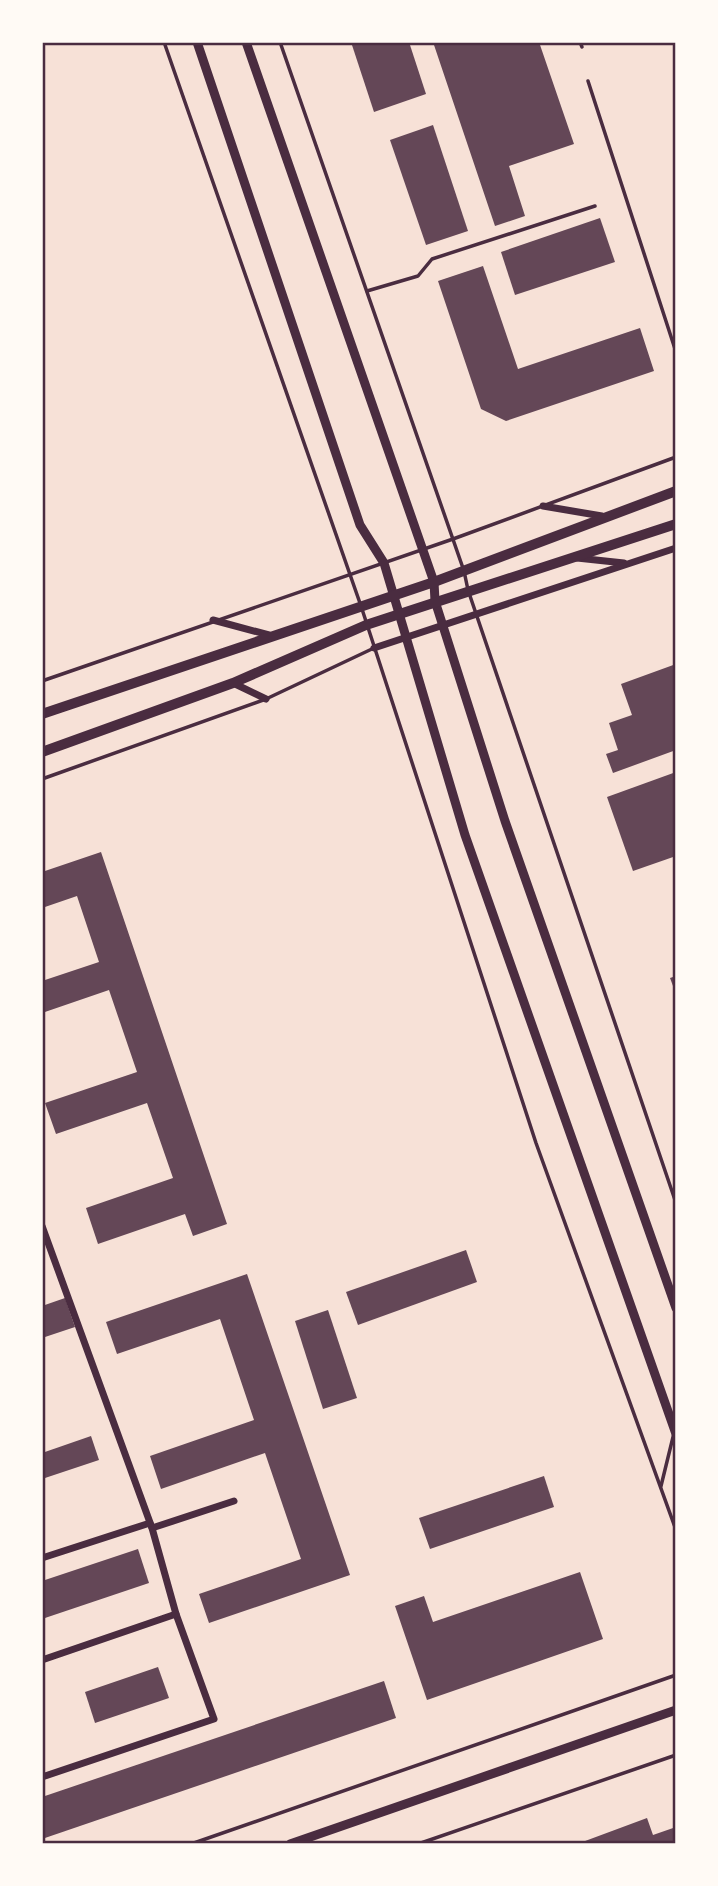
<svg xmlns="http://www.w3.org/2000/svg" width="718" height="1886" viewBox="0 0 718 1886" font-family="'Open Sans',sans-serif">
  <rect width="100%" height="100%" fill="#f7e1d7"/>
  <g fill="#644757">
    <path d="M 351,42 L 409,42 L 426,94 L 374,112 Z"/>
    <path d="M 433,42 L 539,42 L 574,144 L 509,166 L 525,216 L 495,226 Z"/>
    <path d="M 433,125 L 468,231 L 426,245 L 390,140 Z"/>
    <path d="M 600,218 L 615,262 L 515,295 L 501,252 Z"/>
    <path d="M 483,266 L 518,369 L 640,328 L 654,371 L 506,421 L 481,409 L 438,281 Z"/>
    <path d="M 676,664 L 676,750 L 613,773 L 606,754 L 618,750 L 609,723 L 632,715 L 621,684 Z"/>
    <path d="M 676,772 L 676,856 L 633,871 L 607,797 Z"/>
    <path d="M 101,852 L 227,1224 L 193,1236 L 185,1214 L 98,1244 L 86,1208 L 173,1178 L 147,1103 L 56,1134 L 45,1103 L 137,1072 L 109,990 L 42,1013 L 42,981 L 99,962 L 77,896 L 42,908 L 42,872 Z"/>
    <path d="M 676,976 L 676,994 L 670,978 Z"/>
    <path d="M 466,1250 L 477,1282 L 358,1325 L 346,1292 Z"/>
    <path d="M 247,1274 L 350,1575 L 209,1623 L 199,1594 L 301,1559 L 265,1453 L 161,1489 L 150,1456 L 254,1420 L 220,1319 L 117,1354 L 106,1322 Z"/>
    <path d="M 65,1298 L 75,1327 L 42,1338 L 42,1306 Z"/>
    <path d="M 328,1310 L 357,1398 L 323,1409 L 295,1321 Z"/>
    <path d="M 91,1436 L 99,1460 L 42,1479 L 42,1453 Z"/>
    <path d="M 544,1476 L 554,1507 L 430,1549 L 419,1518 Z"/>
    <path d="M 138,1549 L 149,1583 L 42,1619 L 42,1581 Z"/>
    <path d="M 580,1572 L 603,1639 L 427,1700 L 395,1606 L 424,1596 L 433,1622 Z"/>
    <path d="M 158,1667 L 169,1698 L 95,1723 L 85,1692 Z"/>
    <path d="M 384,1681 L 396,1718 L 42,1839 L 42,1797 Z"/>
    <path d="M 647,1818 L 653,1835 L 676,1827 L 676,1844 L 577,1844 Z"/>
  </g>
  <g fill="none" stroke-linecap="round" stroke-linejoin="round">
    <g stroke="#4a2c40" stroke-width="3.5">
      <path d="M 164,42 L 361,606 L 536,1143 L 676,1530"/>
      <path d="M 280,42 L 464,571 L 468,590 L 676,1203"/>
      <path d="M 580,42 L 582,47"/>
      <path d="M 588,81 L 676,352"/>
      <path d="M 367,291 L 418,276 L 432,259 L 595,206"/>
      <path d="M 42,681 L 453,539 L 676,457"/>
      <path d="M 42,779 L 266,699 L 374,648"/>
      <path d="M 661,1486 L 674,1433"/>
      <path d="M 191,1844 L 676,1675"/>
      <path d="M 418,1844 L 676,1755"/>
    </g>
    <g stroke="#4a2c40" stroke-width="7">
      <path d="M 543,506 L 602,516"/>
      <path d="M 577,558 L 624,563"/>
      <path d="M 213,620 L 269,635"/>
      <path d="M 374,648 L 676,548"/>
      <path d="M 233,683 L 266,699"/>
      <path d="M 42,1226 L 152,1528 L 176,1614 L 214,1719 L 42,1777"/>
      <path d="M 152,1528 L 234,1501"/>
      <path d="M 42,1558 L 150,1523"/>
      <path d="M 42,1660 L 176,1614"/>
    </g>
    <g stroke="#4a2c40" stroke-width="9">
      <path d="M 197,42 L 360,525 L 384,563 L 465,835 L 676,1434"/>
      <path d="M 246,42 L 434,582 L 435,601 L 505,821 L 676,1308"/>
      <path d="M 290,1844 L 676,1710"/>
    </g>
    <g stroke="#4a2c40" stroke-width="10">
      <path d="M 42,714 L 434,582 L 676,491"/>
      <path d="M 42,752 L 233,683 L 366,625 L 676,524"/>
    </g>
  </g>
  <rect width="718" height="1886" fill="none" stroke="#fffaf5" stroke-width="88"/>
  <rect x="44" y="44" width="630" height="1798" fill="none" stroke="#4a2c40" stroke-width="2.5"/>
</svg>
